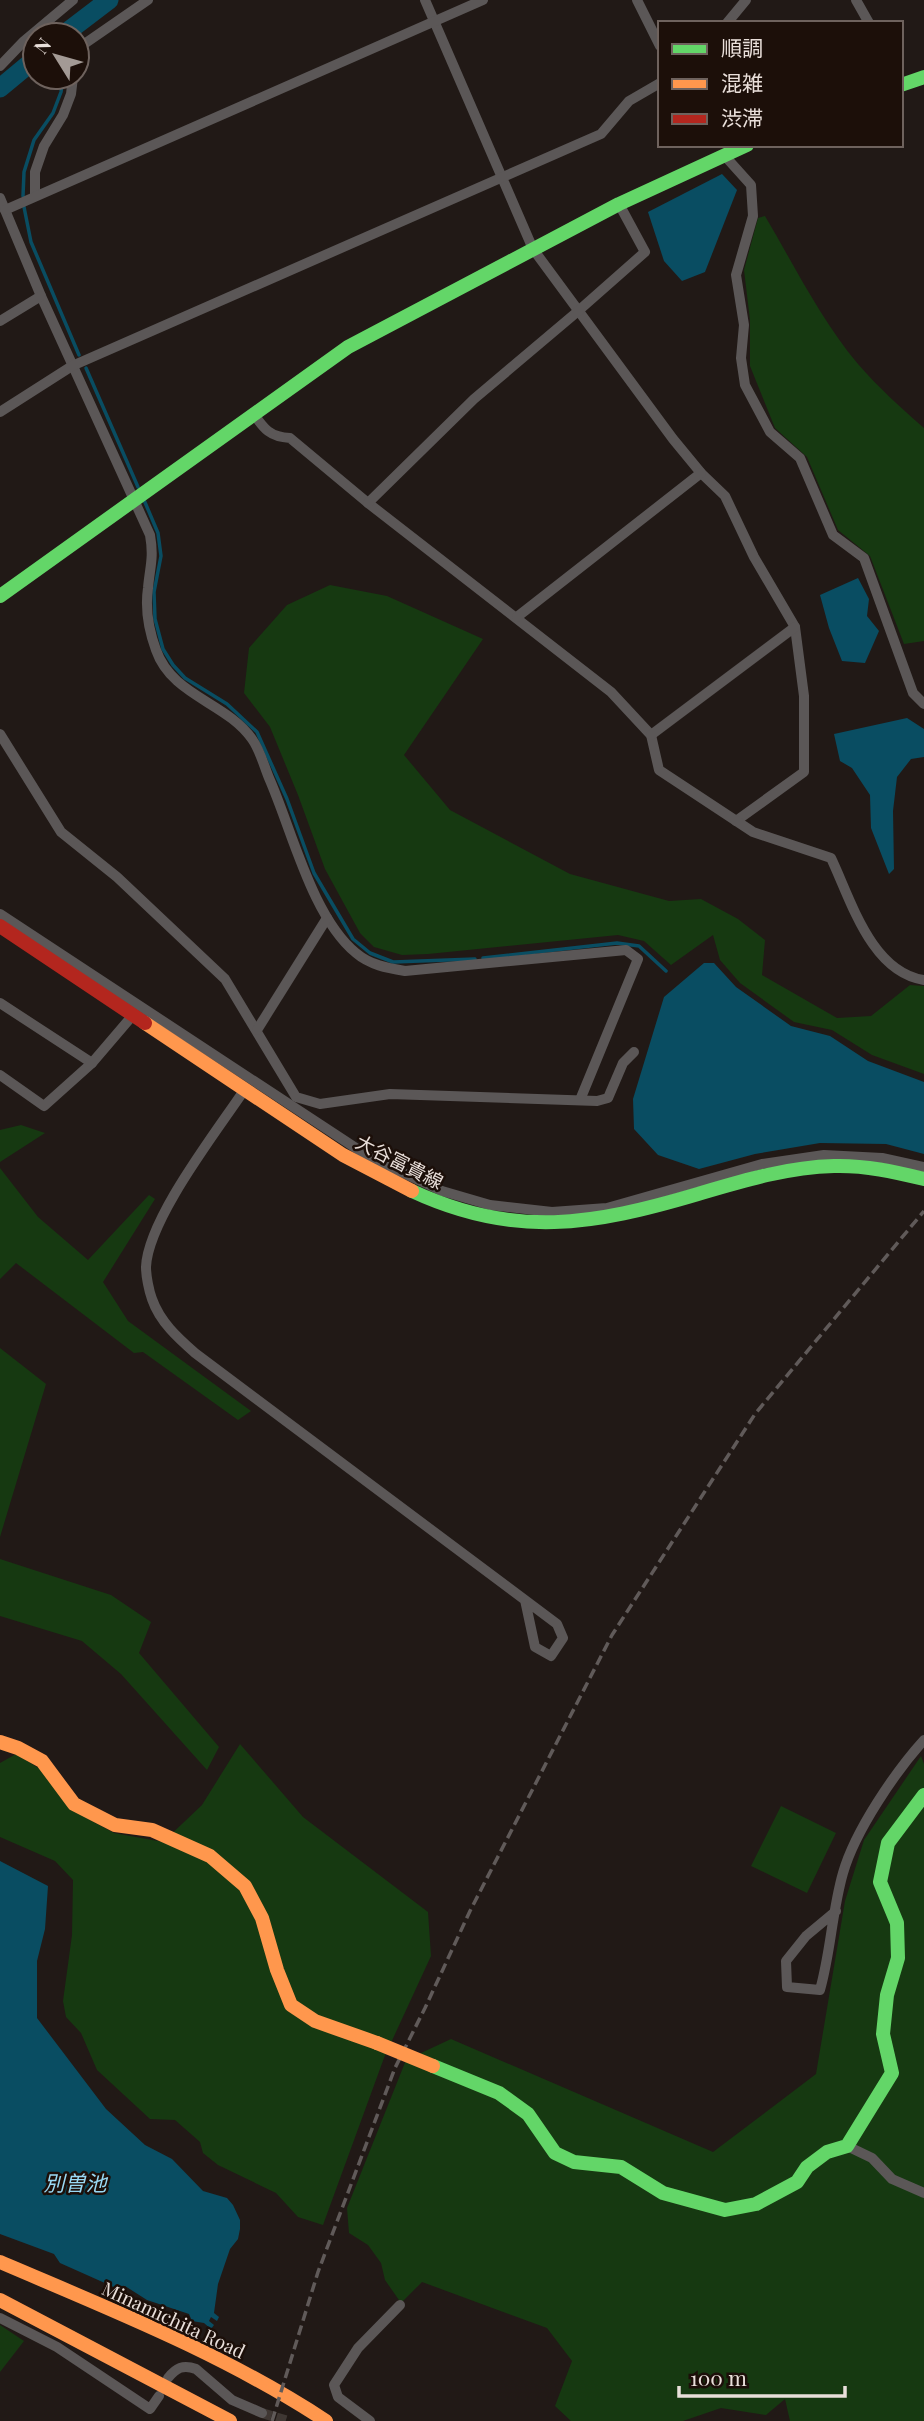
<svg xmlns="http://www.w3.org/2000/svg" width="924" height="2421" viewBox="0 0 924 2421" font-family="'Playfair Display','Noto Sans JP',serif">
  <rect width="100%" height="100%" fill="#211916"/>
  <g fill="#163911">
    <path d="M 765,216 C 794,265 821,320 858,364 C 878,387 901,408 924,428 L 924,641 L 904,644 L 870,556 L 838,530 L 807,457 L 775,428 L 750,366 L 750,320 L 744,270 L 758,218 Z"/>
    <path d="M 330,585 L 387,596 L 483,639 L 404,755 L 450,810 L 570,874 L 669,901 L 701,899 L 738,919 L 765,940 L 762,975 L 837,1018 L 871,1016 L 910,985 L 924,986 L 924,1074 L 872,1055 L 832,1030 L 794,1022 L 740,983 L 720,960 L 713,935 L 671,965 L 644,941 L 618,935 L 428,954 L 402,955 L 374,947 L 360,933 L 325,869 L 298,795 L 270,727 L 244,693 L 249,648 L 287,605 Z"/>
    <path d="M 21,1125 L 45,1133 L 0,1162 L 0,1130 Z"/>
    <path d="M 0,1168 L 38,1217 L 88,1260 L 149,1195 L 155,1199 L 103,1282 L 128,1321 L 251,1411 L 238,1420 L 143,1352 L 134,1353 L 16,1263 L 0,1279 Z"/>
    <path d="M 0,1348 L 46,1384 L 0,1537 Z"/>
    <path d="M 0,1559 L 111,1595 L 151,1622 L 139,1653 L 219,1747 L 207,1770 L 121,1674 L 82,1641 L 0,1616 Z"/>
    <path d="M 240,1744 L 303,1817 L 428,1912 L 431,1956 L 384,2058 L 323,2225 L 298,2217 L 276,2193 L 218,2165 L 203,2153 L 200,2142 L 175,2120 L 150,2119 L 97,2070 L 81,2033 L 66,2017 L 63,2001 L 72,1935 L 73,1880 L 55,1861 L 0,1837 L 0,1763 L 16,1754 L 40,1769 L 70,1809 L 114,1833 L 163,1842 L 202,1805 Z"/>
    <path d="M 921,1756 L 924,1764 L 924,2421 L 790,2421 L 785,2399 L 766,2415 L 721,2408 L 683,2421 L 571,2421 L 555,2406 L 572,2361 L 547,2328 L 422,2282 L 401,2303 L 385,2280 L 381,2263 L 368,2245 L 349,2233 L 347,2208 L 406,2060 L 451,2039 L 713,2152 L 816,2074 L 845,1901 L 864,1840 Z"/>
    <path d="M 781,1806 L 836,1833 L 807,1893 L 751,1866 Z"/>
    <path d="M 0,2325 L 24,2341 L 0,2372 Z"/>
  </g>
  <g fill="#094d62">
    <path d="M 722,174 L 737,190 L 705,272 L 682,281 L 664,261 L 648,212 Z"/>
    <path d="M 858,578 L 869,599 L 867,616 L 879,631 L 865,663 L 842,661 L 829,628 L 820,595 Z"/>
    <path d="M 907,718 L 924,729 L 924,757 L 911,759 L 897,777 L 893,811 L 894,869 L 889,874 L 871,828 L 870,795 L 852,768 L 840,761 L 834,734 Z"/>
    <path d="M 704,963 L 714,963 L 736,987 L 791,1026 L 830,1036 L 868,1061 L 924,1082 L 924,1154 L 886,1144 L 820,1143 L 755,1154 L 699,1169 L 658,1155 L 634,1129 L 633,1099 L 664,997 Z"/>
    <path d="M 0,1861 L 48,1886 L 45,1929 L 37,1961 L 37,2018 L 106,2109 L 145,2145 L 172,2159 L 203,2191 L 227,2198 L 233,2205 L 240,2220 L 240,2229 L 238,2239 L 230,2249 L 218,2284 L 214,2313 L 219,2317 L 217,2321 L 211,2317 L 209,2321 L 214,2325 L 211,2329 L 204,2323 L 192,2321 L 189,2314 L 147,2300 L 125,2286 L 116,2288 L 60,2263 L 54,2254 L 0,2234 Z"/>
  </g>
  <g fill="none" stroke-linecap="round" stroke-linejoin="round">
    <g stroke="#094d62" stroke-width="3.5">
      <path d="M 67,32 L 67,35"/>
      <path d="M 23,196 L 24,172 L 34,140 L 53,113 L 61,92 L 63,77"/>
      <path d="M 24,207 L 31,242 L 79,355"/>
      <path d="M 86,368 L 138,487"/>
      <path d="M 144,500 L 158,533 L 161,556 L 154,592 L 155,619 L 163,649 L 173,665 L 185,678 L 227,704 L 257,732 L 287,799 L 314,873 L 353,939 L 370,953 L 393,962 L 475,959"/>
      <path d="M 483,958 L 617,943 L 639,946 L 666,971"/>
    </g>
    <g stroke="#094d62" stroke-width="19">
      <path d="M 63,35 L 109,0"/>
      <path d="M 0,88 L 35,59"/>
    </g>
    <path stroke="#3f3733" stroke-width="10" stroke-dasharray="10 5" stroke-linecap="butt" d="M 262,2413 L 288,2421"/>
    <g stroke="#5b5757" stroke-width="10">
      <path d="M 425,0 L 533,249 L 673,439 L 701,473 L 725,496 L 754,557 L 795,627 L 804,696 L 804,772 L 736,821"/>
      <path d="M 637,0 L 660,46"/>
      <path d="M 856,0 L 869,23"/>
      <path d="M 727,23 L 746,0"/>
      <path d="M 77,52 L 77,49 L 148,0"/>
      <path d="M 0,66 L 24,41 L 73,0"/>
      <path d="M 724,155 L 751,185 L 753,216 L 736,275 L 744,325 L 741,358 L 745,385 L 770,432 L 800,458 L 833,535 L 864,558 L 913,693 L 924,704"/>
      <path d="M 35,196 L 35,172 L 44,146 L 63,115 L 71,94 L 73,77"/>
      <path d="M 0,198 L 41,296 L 150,535 C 154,558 150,566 148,588 C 145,609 149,631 156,650 C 172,696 226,702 252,739 C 260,750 264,766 269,778 C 292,830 312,917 356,953 C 370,965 387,968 405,971 L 626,950 L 638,959 L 580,1100"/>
      <path d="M 5,210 L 483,0"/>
      <path d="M 0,321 L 41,296"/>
      <path d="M 0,412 L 72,366 L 601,134 L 629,101 L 660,83"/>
      <path d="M 253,413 C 264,429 270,437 290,438 L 368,503 L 611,692 L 651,735 L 659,770 L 753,832 L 831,858 C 851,900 871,972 924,980"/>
      <path d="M 368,503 L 474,399 L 577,312 L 645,252 L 619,204"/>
      <path d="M 517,617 L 701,473"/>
      <path d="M 0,734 L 61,832 L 117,877 L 225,979 L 296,1097 L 320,1104 L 390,1094 L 597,1101 L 608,1098 L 623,1063 L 634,1052"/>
      <path d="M 651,735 L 795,627"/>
      <path d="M 0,914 L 371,1158 L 442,1191 L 490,1205 L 552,1212 L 607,1208 L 762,1164 L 824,1155 L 882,1158 L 924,1167"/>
      <path d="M 0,1003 L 92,1063"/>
      <path d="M 257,1030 L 327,918"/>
      <path d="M 0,1075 L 44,1106 L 92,1063 L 133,1015"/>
      <path d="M 245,1089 C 217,1131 148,1219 146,1267 C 146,1276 149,1291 152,1299 C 160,1322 178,1338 195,1353 L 557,1624 L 563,1638 L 551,1656 L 535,1647 L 525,1600"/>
      <path d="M 836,1911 L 806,1936 L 786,1961 L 787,1987 L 820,1990 C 831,1951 832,1911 843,1873 C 855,1831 895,1772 924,1740"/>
      <path d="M 847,2146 L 872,2158 L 892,2179 L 924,2193"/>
      <path d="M 0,2318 L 57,2347 L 150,2409 L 159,2396"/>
      <path d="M 168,2378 C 176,2368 183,2364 196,2369 L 232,2400 L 262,2413"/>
      <path d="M 370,2421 L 338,2397 L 334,2385 L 358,2348 L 400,2305"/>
    </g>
    <g stroke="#63d668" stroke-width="14">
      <path d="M 901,85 L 924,77"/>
      <path d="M 0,596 L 348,347 L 619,204 L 747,145"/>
      <path d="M 412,1191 C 515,1239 593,1225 698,1194 C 742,1181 788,1167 834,1166 C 865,1165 895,1172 924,1179"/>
      <path d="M 433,2066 L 499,2093 L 528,2114 L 555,2153 L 574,2162 L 621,2167 L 663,2193 L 725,2210 L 756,2204 L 797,2182 L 807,2167 L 827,2152 L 847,2146 L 892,2073 L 883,2034 L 887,1995 L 898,1958 L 897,1923 L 880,1882 L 888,1843 L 924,1795"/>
    </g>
    <g stroke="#ff974d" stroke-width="14">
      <path d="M 145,1023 L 343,1155 L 412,1191"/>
      <path d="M 0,1742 L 18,1748 L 42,1761 L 74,1804 L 115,1825 L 152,1830 L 210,1856 L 245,1886 L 262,1918 L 277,1970 L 291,2005 L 315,2021 L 377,2043"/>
      <path d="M 0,2262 C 112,2310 224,2354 326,2421"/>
      <path d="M 0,2300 L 230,2421"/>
    </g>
    <path stroke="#b3261e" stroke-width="14" d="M 0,926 L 145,1023"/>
    <path stroke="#605a59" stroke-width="3.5" stroke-dasharray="10 5" stroke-linecap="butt" d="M 272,2421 L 318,2272 L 395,2068 L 425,2008 L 470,1911 L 612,1635 L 755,1414 L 924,1211"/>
    <path stroke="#ff974d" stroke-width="14" d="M 377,2043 L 433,2066"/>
  </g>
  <g text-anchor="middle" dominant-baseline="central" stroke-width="5" stroke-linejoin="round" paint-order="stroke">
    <g font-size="19" fill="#e9dfda" stroke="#1c0f09">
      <text transform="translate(400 1161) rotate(27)">大谷富貴線</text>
      <text transform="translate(174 2319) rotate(25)">Minamichita Road</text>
    </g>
    <g font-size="21" font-style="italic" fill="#99d9f4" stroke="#1c0f09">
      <text x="75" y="2182">別曽池</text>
    </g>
  </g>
  <rect x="658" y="21" width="245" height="126" fill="#1c0f09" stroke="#6e625d" stroke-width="2"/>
  <rect x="672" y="44" width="35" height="10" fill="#63d668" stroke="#6e625d" stroke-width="2"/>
  <text x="721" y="56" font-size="21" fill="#e9dfda">順調</text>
  <rect x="672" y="79" width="35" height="10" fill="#ff974d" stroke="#6e625d" stroke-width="2"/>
  <text x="721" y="91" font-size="21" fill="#e9dfda">混雑</text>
  <rect x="672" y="114" width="35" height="10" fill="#b3261e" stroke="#6e625d" stroke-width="2"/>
  <text x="721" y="126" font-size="21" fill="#e9dfda">渋滞</text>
  <g transform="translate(56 56) rotate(307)"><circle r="33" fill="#1c0f09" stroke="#6e625d" stroke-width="2"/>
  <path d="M0-5L12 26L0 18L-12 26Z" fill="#a39a95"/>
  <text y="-10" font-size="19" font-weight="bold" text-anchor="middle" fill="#e9dfda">N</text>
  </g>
  <path d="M679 2386v10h166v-10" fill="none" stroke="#e9dfda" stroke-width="3.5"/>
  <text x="690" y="2386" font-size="21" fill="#e9dfda" stroke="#1c0f09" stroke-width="5" paint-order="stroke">100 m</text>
</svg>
